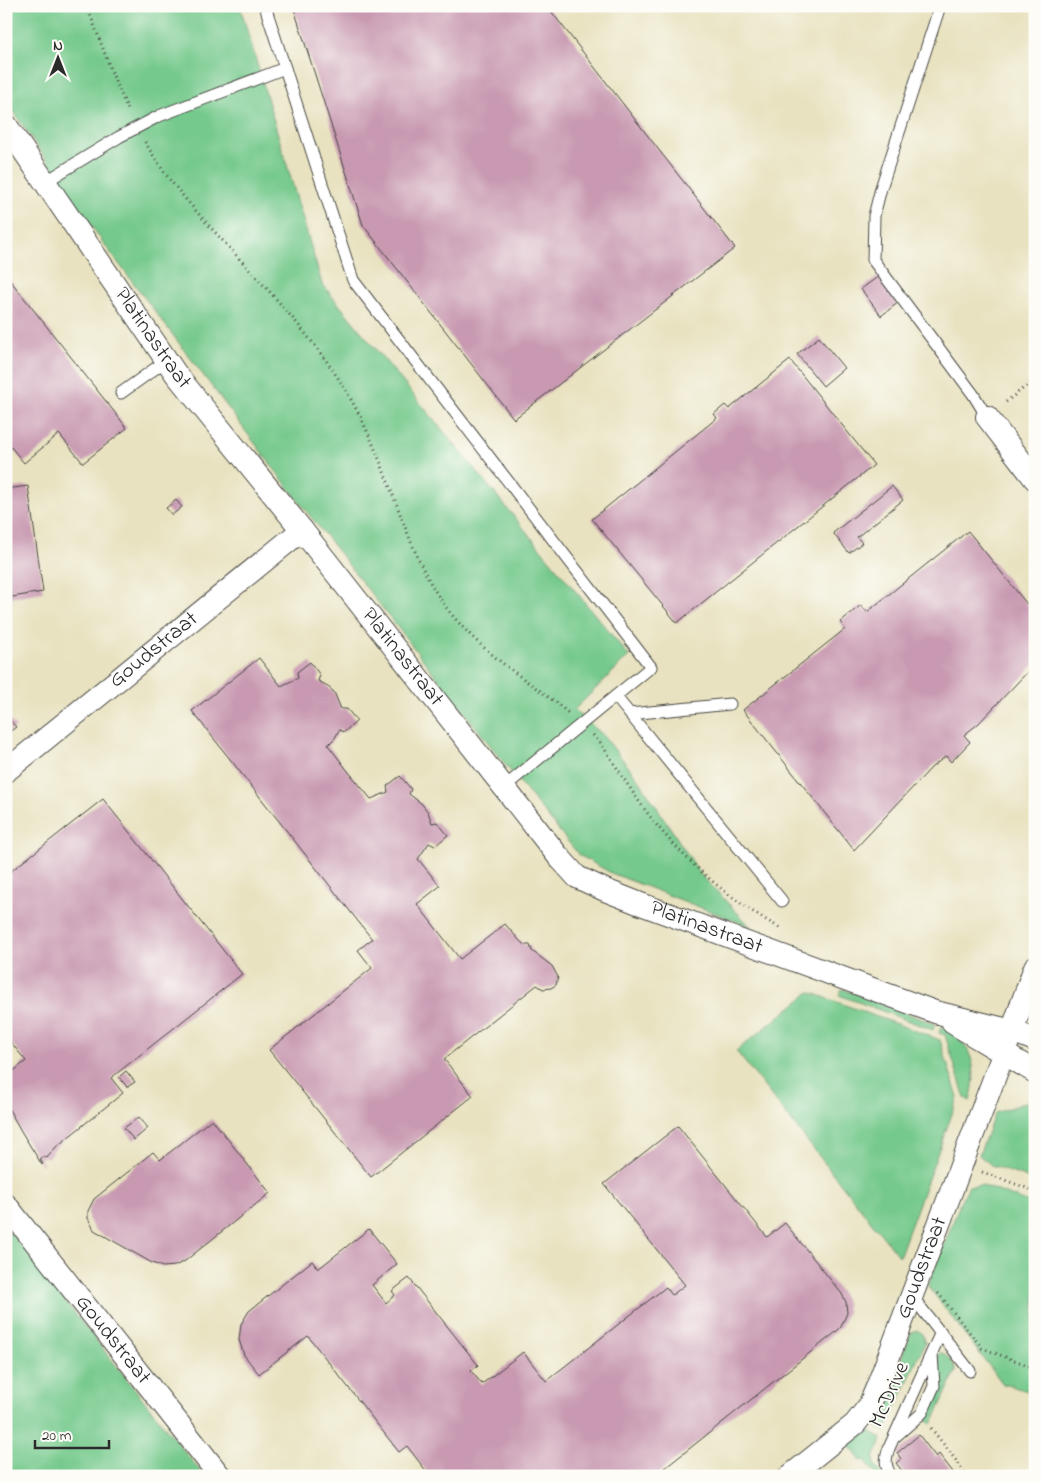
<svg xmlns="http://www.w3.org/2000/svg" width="1041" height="1482" viewBox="0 0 1041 1482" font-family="'Indie Flower',sans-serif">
  <rect width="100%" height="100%" fill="#fdfcf7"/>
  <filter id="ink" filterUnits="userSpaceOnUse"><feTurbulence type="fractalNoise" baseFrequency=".02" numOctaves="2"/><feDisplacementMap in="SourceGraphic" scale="10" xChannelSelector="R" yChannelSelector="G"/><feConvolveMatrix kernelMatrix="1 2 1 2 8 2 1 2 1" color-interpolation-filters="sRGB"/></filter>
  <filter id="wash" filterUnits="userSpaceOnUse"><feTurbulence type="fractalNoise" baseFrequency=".0096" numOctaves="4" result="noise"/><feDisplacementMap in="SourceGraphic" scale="20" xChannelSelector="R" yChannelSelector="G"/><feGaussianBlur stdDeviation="1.12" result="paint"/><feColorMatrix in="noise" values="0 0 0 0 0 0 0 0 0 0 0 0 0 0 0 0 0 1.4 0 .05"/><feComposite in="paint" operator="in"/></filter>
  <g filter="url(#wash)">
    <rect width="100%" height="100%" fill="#e8e2c0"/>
    <g fill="#75c98c" stroke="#507a5c">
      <path d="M 6,6 L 240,6 L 322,284 L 629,656 L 574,710 L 602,734 L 639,780 L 701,875 L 751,927 L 611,873 L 579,855 L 508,768 L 300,503 L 104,244 L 6,101 Z"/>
      <path d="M 842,989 L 935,1024 L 933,1030 L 839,995 Z"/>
      <path d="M 810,992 L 940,1040 L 958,1098 L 899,1257 L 736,1051 Z"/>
      <path d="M 941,1026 C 973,1043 979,1068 970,1101 L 965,1098 L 945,1035 L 939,1033 Z"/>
      <path d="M 1035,1099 L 1035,1181 L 991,1165 L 979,1155 L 995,1113 Z"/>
      <path d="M 982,1185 L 1035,1205 L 1035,1400 L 1028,1391 L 1003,1384 L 928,1286 L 961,1201 L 969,1186 Z"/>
      <path d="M 6,1227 L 204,1476 L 6,1476 Z"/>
      <path d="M 917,1330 L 922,1334 L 925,1343 L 885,1431 L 873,1425 L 872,1423 L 884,1403 L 911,1333 Z"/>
      <path d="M 940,1353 L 943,1353 C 948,1357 955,1364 956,1371 L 932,1424 L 927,1420 L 940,1386 L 938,1356 Z"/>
      <path d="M 866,1429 L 882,1438 C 877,1458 867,1456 883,1476 L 877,1476 L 865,1460 L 861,1461 L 849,1445 Z"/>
    </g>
    <g id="blocks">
      <g fill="#c899b1">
        <path d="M 293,6 L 547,6 L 735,248 L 514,419 L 363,225 Z"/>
        <path d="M 6,275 L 127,428 L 83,463 L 59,434 L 24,463 L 10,446 L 6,449 Z"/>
        <path d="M 879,276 L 899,302 L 881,316 L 861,289 Z"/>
        <path d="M 819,337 L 844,368 L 823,386 L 797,354 Z"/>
        <path d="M 790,360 L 874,465 L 677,623 L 592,519 L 717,418 L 714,414 L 725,405 L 729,409 Z"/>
        <path d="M 28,486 L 43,592 L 6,598 L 6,489 Z"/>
        <path d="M 892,486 L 903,500 L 857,537 L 862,543 L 849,553 L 833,533 Z"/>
        <path d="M 176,500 L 182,507 L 172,515 L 166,508 Z"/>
        <path d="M 968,531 L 1035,614 L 1035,664 L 978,724 L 964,735 L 970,742 L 951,762 L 946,756 L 932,767 L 854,850 L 743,710 L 845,629 L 840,622 L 861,605 L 867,612 Z"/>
        <path d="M 259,658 L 281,686 L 298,678 L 297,672 L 310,662 L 320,675 L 318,681 L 326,685 L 334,692 L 341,709 L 347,709 L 357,721 L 344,732 L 339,730 L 335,738 L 328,745 L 348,771 L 371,799 L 388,792 L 387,786 L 400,776 L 411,789 L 409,794 L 422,804 L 428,812 L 432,823 L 437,822 L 448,835 L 435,846 L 429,843 L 418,859 L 440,886 L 417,904 L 460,959 L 505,924 L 520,941 L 525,945 L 530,945 L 532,951 L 552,966 L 558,977 L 556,985 L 551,988 L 543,989 L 537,985 L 444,1059 L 473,1096 L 371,1177 L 269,1050 L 372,968 L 358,950 L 372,939 L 192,711 Z"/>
        <path d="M 8,718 L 16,727 L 8,733 L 6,731 L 6,720 Z"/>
        <path d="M 103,799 L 242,974 L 111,1078 L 123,1093 L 56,1147 L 47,1158 L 44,1156 L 40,1159 L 43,1164 L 42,1165 L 21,1131 L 6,1104 L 6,1077 L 26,1061 L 9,1040 L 6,1041 L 6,875 Z"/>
        <path d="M 126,1071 L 135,1082 L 127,1087 L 119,1077 Z"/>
        <path d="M 139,1117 L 148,1128 L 134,1140 L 124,1128 Z"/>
        <path d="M 212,1119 L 270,1193 L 185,1261 L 175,1266 L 163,1267 L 152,1263 L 94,1230 L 88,1218 L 88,1211 L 94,1199 L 153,1152 L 160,1160 Z"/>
        <path d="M 678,1126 L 767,1237 L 785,1223 L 842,1294 L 846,1302 L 847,1313 L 841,1327 L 836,1332 L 655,1476 L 430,1476 L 407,1446 L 399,1452 L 308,1336 L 259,1374 L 244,1355 L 239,1340 L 241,1324 L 249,1311 L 312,1261 L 318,1269 L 369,1229 L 397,1264 L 372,1285 L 386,1303 L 395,1295 L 392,1291 L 409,1278 L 478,1365 L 471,1371 L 482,1384 L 523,1352 L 546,1381 L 666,1287 L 672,1295 L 685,1285 L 604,1184 Z"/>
        <path d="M 919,1435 L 936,1457 L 939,1454 L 956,1476 L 906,1476 L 896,1463 L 901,1459 L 897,1453 Z"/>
      </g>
    </g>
  </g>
  <g filter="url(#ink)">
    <use href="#blocks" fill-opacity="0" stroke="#474641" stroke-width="1"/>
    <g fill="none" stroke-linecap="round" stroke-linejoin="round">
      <defs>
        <g id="lane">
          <path d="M 265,6 L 353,280 L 651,667 L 503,788"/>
          <path d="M 940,6 L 881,188 L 874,216 L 873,260 L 973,394 L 987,417"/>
          <path d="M 45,182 L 119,137 L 159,116 L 285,68"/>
          <path d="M 121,393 L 167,360"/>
          <path d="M 616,697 L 782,901"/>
          <path d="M 630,714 L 730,704"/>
          <path d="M 911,1295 L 970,1371"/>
          <path d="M 896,1436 L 922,1413 L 934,1386 L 932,1354"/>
          <path d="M 891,1476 C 885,1466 885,1459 889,1448 L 941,1332"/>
        </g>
        <g id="street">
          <path id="s1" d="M 6,125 L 176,374 L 302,530 L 558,856 L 577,877 L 605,890 L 638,903 L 935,1012 L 1012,1031 L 1035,1040"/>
          <path d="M 987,417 L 1035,479"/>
          <path id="s2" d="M 6,771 L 302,530"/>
          <path d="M 953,1023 L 1035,1072"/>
          <path id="s3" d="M 6,1205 L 220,1476"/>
          <path id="s4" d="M 790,1476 L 855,1424 L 869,1406 L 878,1385 L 1012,1031 L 1035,967"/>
        </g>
      </defs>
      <use href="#lane" stroke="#474641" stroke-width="13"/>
      <use href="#street" stroke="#474641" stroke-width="24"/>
      <g stroke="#474641" stroke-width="3" stroke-dasharray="1 4" stroke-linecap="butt">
        <path d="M 87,6 L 114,78 L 129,112"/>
        <path d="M 145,142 C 153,155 161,168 170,180 C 222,245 285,301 332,369 C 355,402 372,439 386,477 C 404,522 418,570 448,610 C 467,634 492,656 517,674 C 534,687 552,698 568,713"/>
        <path d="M 1006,402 L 1035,379"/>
        <path d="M 593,735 L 600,742 C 619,770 639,805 661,830 C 694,869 735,903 780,928"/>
        <path d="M 982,1172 L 1035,1191"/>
        <path d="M 938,1293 L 982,1348 L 1035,1368"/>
        <path d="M 931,1428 L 968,1476"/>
      </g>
      <use href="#lane" stroke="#fff" stroke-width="11"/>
      <use href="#street" stroke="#fff" stroke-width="22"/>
    </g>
  </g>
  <g text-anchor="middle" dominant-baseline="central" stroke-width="4" stroke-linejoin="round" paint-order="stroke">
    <g font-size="22" fill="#2b2b2b" stroke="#fdfcf7">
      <text stroke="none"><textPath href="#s1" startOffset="259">Platinastraat</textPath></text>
      <text stroke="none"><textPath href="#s2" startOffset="191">Goudstraat</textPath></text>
      <text stroke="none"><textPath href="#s1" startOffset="664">Platinastraat</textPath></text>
      <text stroke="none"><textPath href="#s1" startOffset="1084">Platinastraat</textPath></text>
      <text stroke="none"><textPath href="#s4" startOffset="254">Goudstraat</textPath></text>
      <text stroke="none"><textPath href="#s3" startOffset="172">Goudstraat</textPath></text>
      <text transform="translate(890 1395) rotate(-66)">McDrive</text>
    </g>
  </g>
  <rect width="1041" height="1482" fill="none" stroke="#fdfcf7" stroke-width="25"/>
  <g transform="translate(58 58)" stroke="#fdfcf7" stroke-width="4" paint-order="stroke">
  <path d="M0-4L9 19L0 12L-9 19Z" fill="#2b2b2b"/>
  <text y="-8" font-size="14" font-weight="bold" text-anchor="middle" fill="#2b2b2b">N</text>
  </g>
  <path d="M35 1440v8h74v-8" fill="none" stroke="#2b2b2b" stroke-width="2.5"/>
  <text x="42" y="1440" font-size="15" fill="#2b2b2b" stroke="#fdfcf7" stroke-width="4" paint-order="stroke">20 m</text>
</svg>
